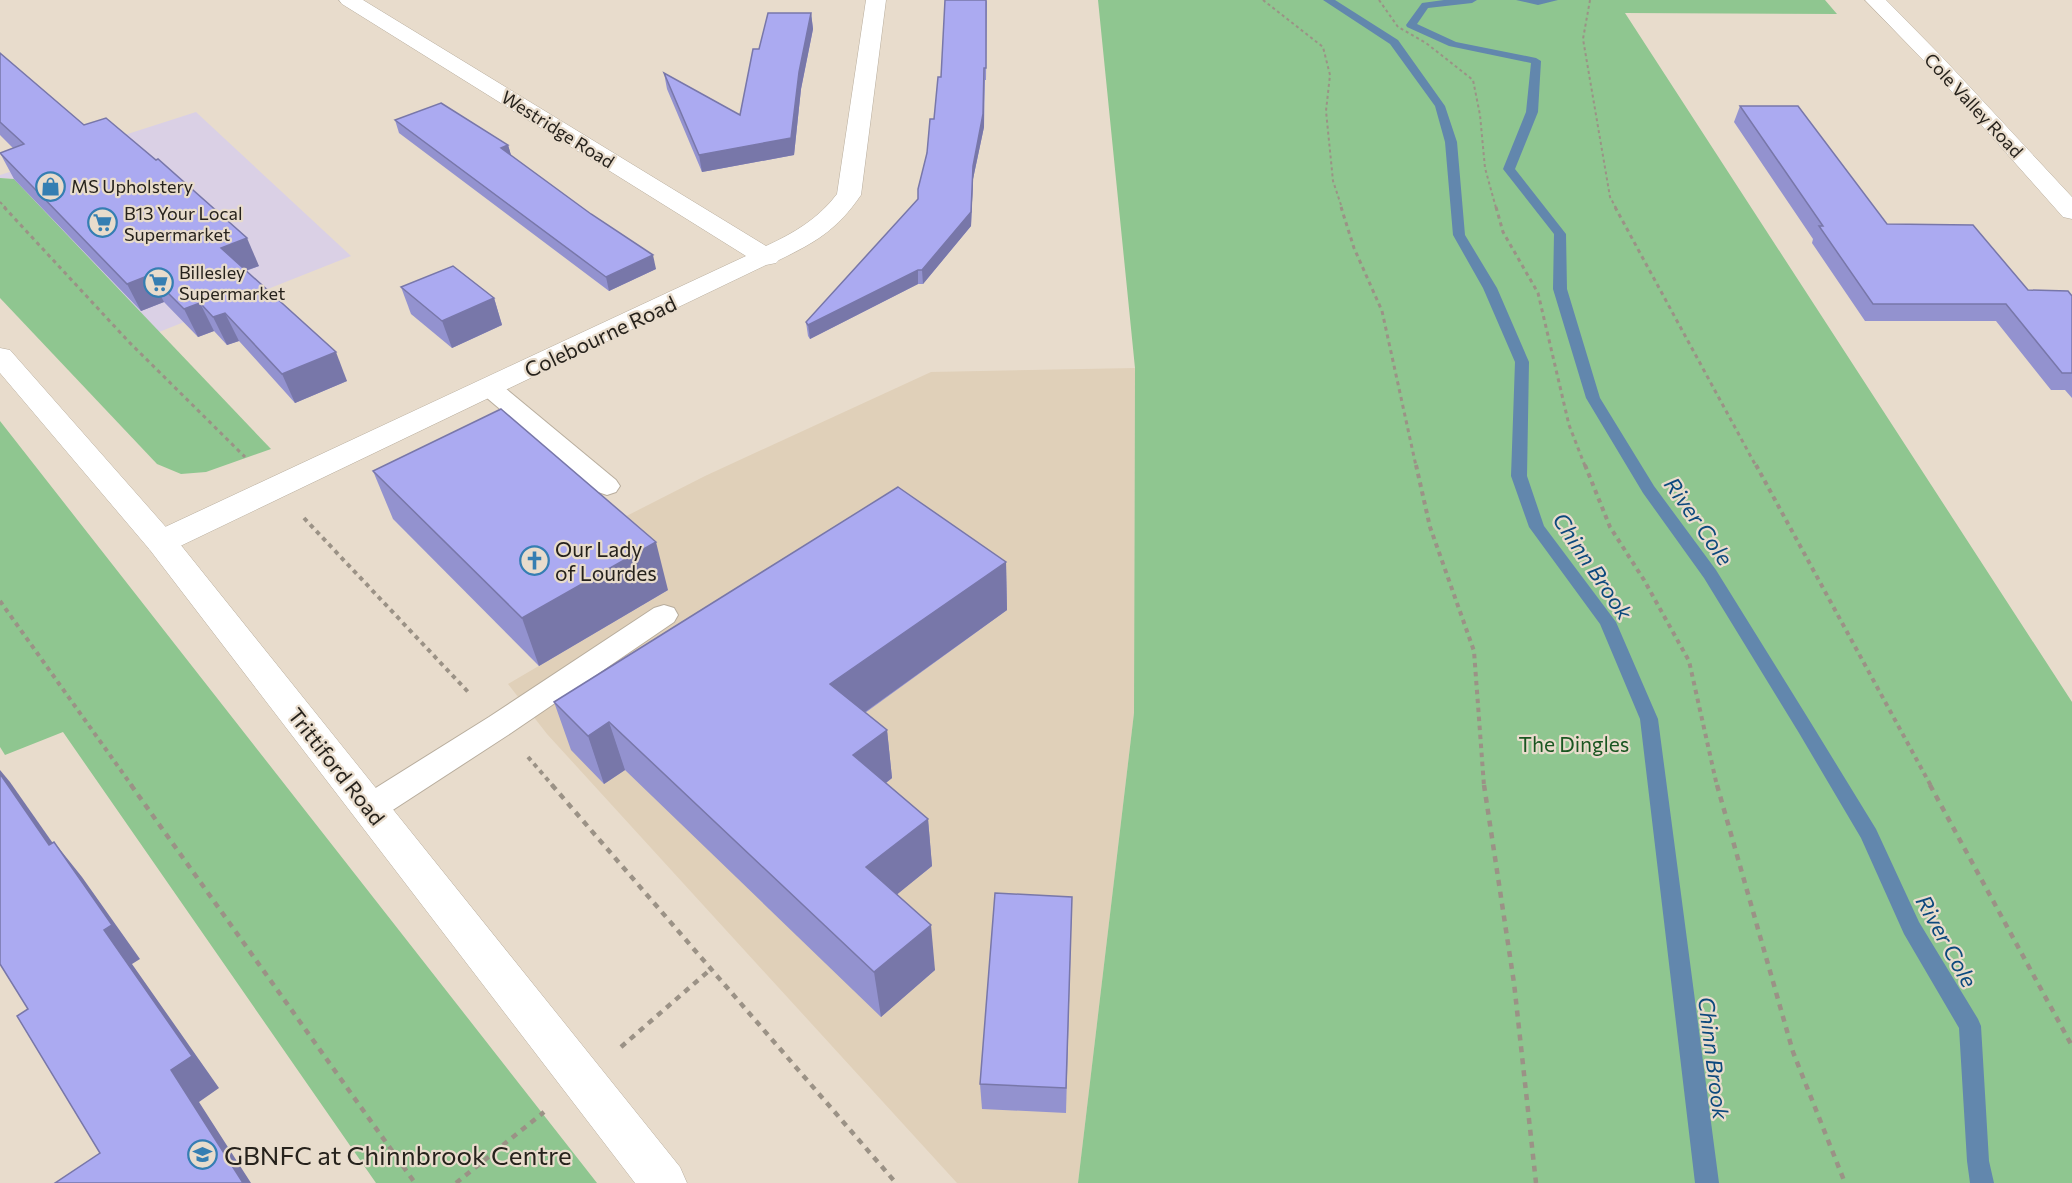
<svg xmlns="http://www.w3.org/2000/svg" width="2072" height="1183" viewBox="0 0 2072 1183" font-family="Commissioner,sans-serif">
  <rect width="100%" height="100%" fill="#e8dccc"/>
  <path fill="#dad0e5" d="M 196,112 L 351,256 L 159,332 L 14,179 L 0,178 L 0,175 Z"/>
  <path fill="#e0d0b9" d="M 1135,368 L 1134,713 L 1078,1183 L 957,1183 L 547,734 L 508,684 L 668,590 L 599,530 L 705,476 L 931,372 Z"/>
  <g fill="#8fc690">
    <path d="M 1098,0 L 1825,0 L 1837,14 L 1625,13 L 2072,702 L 2072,1183 L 1078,1183 L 1134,713 L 1135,368 Z"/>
    <path d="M 0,178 L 14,179 L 271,449 L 206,472 L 181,474 L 157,464 L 0,298 Z"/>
    <path d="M 0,421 L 597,1183 L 376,1183 L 63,732 L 5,755 L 0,747 Z"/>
  </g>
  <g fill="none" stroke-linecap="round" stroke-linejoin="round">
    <g fill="#6287ad" fill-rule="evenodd">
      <path d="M 1323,0 L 1335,0 L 1398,40 L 1445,106 L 1457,142 L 1465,235 L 1497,288 L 1529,362 L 1527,476 L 1544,526 L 1616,622 L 1658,719 L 1719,1183 L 1695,1183 L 1640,719 L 1600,624 L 1529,527 L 1511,476 L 1515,362 L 1483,288 L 1453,235 L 1445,142 L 1435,106 L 1390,44 Z"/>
      <path d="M 1444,0 L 1477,0 L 1472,3 L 1428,8 L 1417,24 L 1456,42 L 1536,58 L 1541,61 L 1538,112 L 1515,169 L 1566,234 L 1567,289 L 1600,398 L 1654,486 L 1716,570 L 1811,723 L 1876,829 L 1919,922 L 1978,1019 L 1981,1026 L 1989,1161 L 1994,1183 L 1970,1183 L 1967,1161 L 1959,1028 L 1904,934 L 1861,838 L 1799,733 L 1704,578 L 1643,493 L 1586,398 L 1553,289 L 1554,234 L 1503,169 L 1526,112 L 1531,63 L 1449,46 L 1407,27 L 1406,25 L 1422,3 Z"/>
      <path d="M 1516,0 L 1558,0 L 1538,5 Z"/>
    </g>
    <defs>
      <g id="lane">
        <path d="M 490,381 L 499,383 L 616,480 L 620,486 L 616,492 L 607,495 L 598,492 L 481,393 L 478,388 L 481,383 Z"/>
        <path d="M 664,605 L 674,608 L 678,615 L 674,622 L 511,733 L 382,817 L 370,821 L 358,817 L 354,808 L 358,799 L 489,717 L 654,608 Z"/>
      </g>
      <g id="street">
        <path d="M 339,0 L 363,0 L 766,246 C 794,233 818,219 837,194 L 866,0 L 886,0 L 861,195 C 837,230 816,242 779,260 L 776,263 L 766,265 L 172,550 L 161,553 L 150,550 L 145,542 L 150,534 L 746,256 L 342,4 Z"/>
        <path d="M 1865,0 L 1886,0 L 1942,57 L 2072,197 L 2072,219 L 2063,217 L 1928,65 Z"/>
      </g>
      <path id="secondary" d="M 0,348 L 10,350 L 172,534 L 680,1167 L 687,1183 L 635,1183 L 150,550 L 0,373 Z"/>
    </defs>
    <use href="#lane" stroke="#b8ad9d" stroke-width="2"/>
    <use href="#street" stroke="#b8ad9d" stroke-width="1"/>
    <use href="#secondary" stroke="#b8ad9d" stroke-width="1"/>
    <g stroke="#9b9286" stroke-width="2" stroke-dasharray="3 3" stroke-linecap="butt">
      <path d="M 1263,0 L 1323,47 L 1330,75 L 1326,111 L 1333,181 L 1342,208"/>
      <path d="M 1379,0 L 1398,27 L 1426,43 L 1473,80 L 1480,115 L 1485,168 L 1496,208"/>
      <path d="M 1590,0 L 1583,39 L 1610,197 L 1616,208"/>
      <path d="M 0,202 L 6,208"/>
    </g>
    <g stroke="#9b9286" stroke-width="3" stroke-dasharray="4 4" stroke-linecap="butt">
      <path d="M 4,207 L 129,342 L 245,457"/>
      <path d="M 1341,207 L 1354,248 L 1382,311 L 1416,466"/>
      <path d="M 1496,207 L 1503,232 L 1538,293 L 1569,425 L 1585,466"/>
      <path d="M 1615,207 L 1756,466"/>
    </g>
    <g stroke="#9b9286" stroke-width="4" stroke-dasharray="4.5 4.5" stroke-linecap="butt">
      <path d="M 1416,465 L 1430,527 L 1474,651 L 1484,786"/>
      <path d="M 1585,465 L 1610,527 L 1644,580 L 1689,661 L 1717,786"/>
      <path d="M 1756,465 L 1931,786"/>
      <path d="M 304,518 L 470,694"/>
      <path d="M 0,601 L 132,786"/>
      <path d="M 528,757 L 553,786"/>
    </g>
    <g stroke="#9b9286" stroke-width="4.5" stroke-dasharray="6 6" stroke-linecap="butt">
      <path d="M 131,785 L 415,1183"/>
      <path d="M 552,785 L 896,1183"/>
      <path d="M 1484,785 L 1514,983 L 1536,1183"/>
      <path d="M 1717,785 L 1793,1052 L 1845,1183"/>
      <path d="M 1930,785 L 2072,1046"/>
      <path d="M 621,1047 L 711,969"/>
      <path d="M 456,1183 L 544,1112"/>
    </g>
    <use href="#lane" fill="#fff" fill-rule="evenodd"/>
    <use href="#street" fill="#fff" fill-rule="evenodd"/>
    <use href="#secondary" fill="#fff" fill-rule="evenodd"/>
  </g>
  <g fill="#9392cf">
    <path d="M 987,0 L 986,80 L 985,80 L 984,127 L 973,179 L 971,226 L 923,284 L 918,284 L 810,339 L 808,336 L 806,322 L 918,199 L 934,119 L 941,77 Z"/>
    <path d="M 811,13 L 813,29 L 801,89 L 794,155 L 702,172 L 667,89 L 664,73 L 740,115 L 759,49 Z"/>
    <path d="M 0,53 L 84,125 L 259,266 L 246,271 L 347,381 L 295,403 L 239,341 L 227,345 L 214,331 L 198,337 L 164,302 L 141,311 L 14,179 L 0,153 L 13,148 L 0,135 Z"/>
    <path d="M 1740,106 L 1887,224 L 2028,290 L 2072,296 L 2072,398 L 2065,390 L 2051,390 L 1996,321 L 1865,321 L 1812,243 L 1813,239 L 1734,122 Z"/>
    <path d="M 395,120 L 508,145 L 511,156 L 656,269 L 609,291 L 399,133 Z"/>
    <path d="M 401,287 L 494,298 L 502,325 L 452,348 L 411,314 Z"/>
    <path d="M 373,471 L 668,590 L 539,666 L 393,519 Z"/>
    <path d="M 1006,562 L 1007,610 L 865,713 L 887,730 L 892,778 L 886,783 L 928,819 L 932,866 L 897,894 L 935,970 L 881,1017 L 625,770 L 604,784 L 571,750 L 554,702 Z"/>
    <path d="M 1072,897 L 1066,1113 L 982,1109 L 980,1084 Z"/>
  </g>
  <g fill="#7877a9">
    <path d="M 811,13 L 813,29 L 801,89 L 794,155 L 702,172 L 699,155 L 799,72 Z"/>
    <path d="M 984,68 L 984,127 L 973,179 L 971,226 L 923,284 L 922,270 L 973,166 Z"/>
    <path d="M 508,145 L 512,158 L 501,148 Z"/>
    <path d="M 247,238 L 259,266 L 233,275 L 221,248 Z"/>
    <path d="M 653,255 L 656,269 L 609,291 L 606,277 Z"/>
    <path d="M 918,270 L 918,284 L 810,339 L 808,325 Z"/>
    <path d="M 150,275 L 164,302 L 141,311 L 127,284 Z"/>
    <path d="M 494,298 L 502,325 L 452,348 L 442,321 Z"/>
    <path d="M 200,303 L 214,331 L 198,337 L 184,309 Z"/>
    <path d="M 225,313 L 239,341 L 227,345 L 213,317 Z"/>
    <path d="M 336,352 L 347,381 L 295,403 L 282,374 Z"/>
    <path d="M 656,542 L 668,590 L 539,666 L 522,618 Z"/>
    <path d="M 1006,562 L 1007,610 L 837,732 L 830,684 Z"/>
    <path d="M 609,722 L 625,770 L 604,784 L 588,736 Z"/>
    <path d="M 887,730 L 892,778 L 860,803 L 853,755 Z"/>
    <path d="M 0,770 L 10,782 L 78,879 L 49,845 L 0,774 Z"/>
    <path d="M 928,819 L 932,866 L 873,914 L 866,867 Z"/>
    <path d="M 54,842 L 82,877 L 140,959 L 132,964 L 219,1088 L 199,1102 L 251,1183 L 243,1183 L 171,1070 L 104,930 Z"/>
    <path d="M 931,925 L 935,970 L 881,1017 L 874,972 Z"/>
  </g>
  <g fill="#abaaf1" stroke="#7877a9" stroke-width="1.5">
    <path d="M 945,0 L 986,0 L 986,68 L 984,68 L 983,114 L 973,166 L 971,212 L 922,270 L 918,270 L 808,325 L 806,322 L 918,199 L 918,189 L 927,153 L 930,119 L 934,119 L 938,77 L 941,77 Z"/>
    <path d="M 768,13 L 811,13 L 799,72 L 791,138 L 699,155 L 664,73 L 740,115 L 753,49 L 759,49 Z"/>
    <path d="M 0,53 L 84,125 L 106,118 L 156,160 L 158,159 L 247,238 L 221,248 L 336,352 L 282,374 L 225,313 L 213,317 L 200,303 L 184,309 L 150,275 L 127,284 L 0,153 L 24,144 L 0,122 Z"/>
    <path d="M 441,103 L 508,145 L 501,148 L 591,214 L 653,255 L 606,277 L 395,120 Z"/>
    <path d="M 1740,106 L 1798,106 L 1887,224 L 1973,225 L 2028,290 L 2068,291 L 2072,296 L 2072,373 L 2062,373 L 2006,304 L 1873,304 L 1819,226 L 1823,226 Z"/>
    <path d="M 453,266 L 494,298 L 442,321 L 401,287 Z"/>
    <path d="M 501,409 L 656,542 L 522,618 L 373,471 Z"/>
    <path d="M 898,487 L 1006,562 L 830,684 L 887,730 L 853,755 L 928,819 L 866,867 L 931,925 L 874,972 L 609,722 L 588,736 L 554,702 Z"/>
    <path d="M 0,774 L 49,845 L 54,842 L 112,925 L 104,930 L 192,1056 L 171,1070 L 243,1183 L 55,1183 L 100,1153 L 17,1016 L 28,1009 L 0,964 Z"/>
    <path d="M 995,893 L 1072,897 L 1066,1088 L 980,1084 Z"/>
  </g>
  <defs>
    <symbol id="shop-ring" viewBox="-11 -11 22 22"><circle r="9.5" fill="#e8dccc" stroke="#357eb2" stroke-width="1.5"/><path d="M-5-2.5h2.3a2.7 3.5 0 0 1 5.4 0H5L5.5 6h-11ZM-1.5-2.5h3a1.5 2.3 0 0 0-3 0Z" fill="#357eb2"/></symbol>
    <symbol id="supermarket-ring" viewBox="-11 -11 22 22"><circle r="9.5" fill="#e8dccc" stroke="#357eb2" stroke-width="1.5"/><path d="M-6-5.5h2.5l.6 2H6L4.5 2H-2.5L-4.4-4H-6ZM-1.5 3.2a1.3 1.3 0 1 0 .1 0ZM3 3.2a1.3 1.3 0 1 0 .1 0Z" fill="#357eb2"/></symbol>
    <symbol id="church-ring" viewBox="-11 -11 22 22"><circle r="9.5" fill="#e8dccc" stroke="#357eb2" stroke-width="1.5"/><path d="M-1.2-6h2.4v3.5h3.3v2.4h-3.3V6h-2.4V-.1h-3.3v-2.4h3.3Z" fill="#357eb2"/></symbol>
    <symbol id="school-ring" viewBox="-11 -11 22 22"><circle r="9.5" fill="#e8dccc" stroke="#357eb2" stroke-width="1.5"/><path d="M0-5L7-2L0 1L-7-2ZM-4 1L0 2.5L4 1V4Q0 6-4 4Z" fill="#357eb2"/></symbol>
  </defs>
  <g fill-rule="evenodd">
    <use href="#shop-ring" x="34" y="170" width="33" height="33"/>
    <use href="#supermarket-ring" x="86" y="206" width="33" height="33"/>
    <use href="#supermarket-ring" x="142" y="266" width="33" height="33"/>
    <use href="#church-ring" x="518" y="544" width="33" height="33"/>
    <use href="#school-ring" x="186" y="1138" width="33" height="33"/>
  </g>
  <g text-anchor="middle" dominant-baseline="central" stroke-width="4.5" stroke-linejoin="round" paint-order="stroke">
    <g font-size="18" fill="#26221c" stroke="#e8dccc">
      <text transform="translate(1974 105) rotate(47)">Cole Valley Road</text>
      <text transform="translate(558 129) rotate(32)">Westridge Road</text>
    </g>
    <g font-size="18" fill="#26221c" stroke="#e8dccc" text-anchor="start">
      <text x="71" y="186">MS Upholstery</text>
      <text x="124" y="213">B13 Your Local<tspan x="124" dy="21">Supermarket</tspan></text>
      <text x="179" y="272">Billesley<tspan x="179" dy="21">Supermarket</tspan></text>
    </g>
    <g font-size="21" fill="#26221c" stroke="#e8dccc">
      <text transform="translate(600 336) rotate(-25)">Colebourne Road</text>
      <text transform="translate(337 766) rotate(52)">Trittiford Road</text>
    </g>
    <g font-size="21" fill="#26221c" stroke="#e8dccc" text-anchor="start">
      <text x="555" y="548">Our Lady<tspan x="555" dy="24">of Lourdes</tspan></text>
    </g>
    <g font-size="21" fill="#1a5621" stroke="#e8dccc">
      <text x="1574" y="743">The Dingles</text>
    </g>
    <g font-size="22" font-style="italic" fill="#0d497d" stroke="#e8dccc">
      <text transform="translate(1699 521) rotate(55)">River Cole</text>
      <text transform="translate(1593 566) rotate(56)">Chinn Brook</text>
      <text transform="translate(1947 941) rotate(61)">River Cole</text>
      <text transform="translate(1714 1058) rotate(83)">Chinn Brook</text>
    </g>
    <g font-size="26" fill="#26221c" stroke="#e8dccc" text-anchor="start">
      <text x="224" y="1154">GBNFC at Chinnbrook Centre</text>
    </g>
  </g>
</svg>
